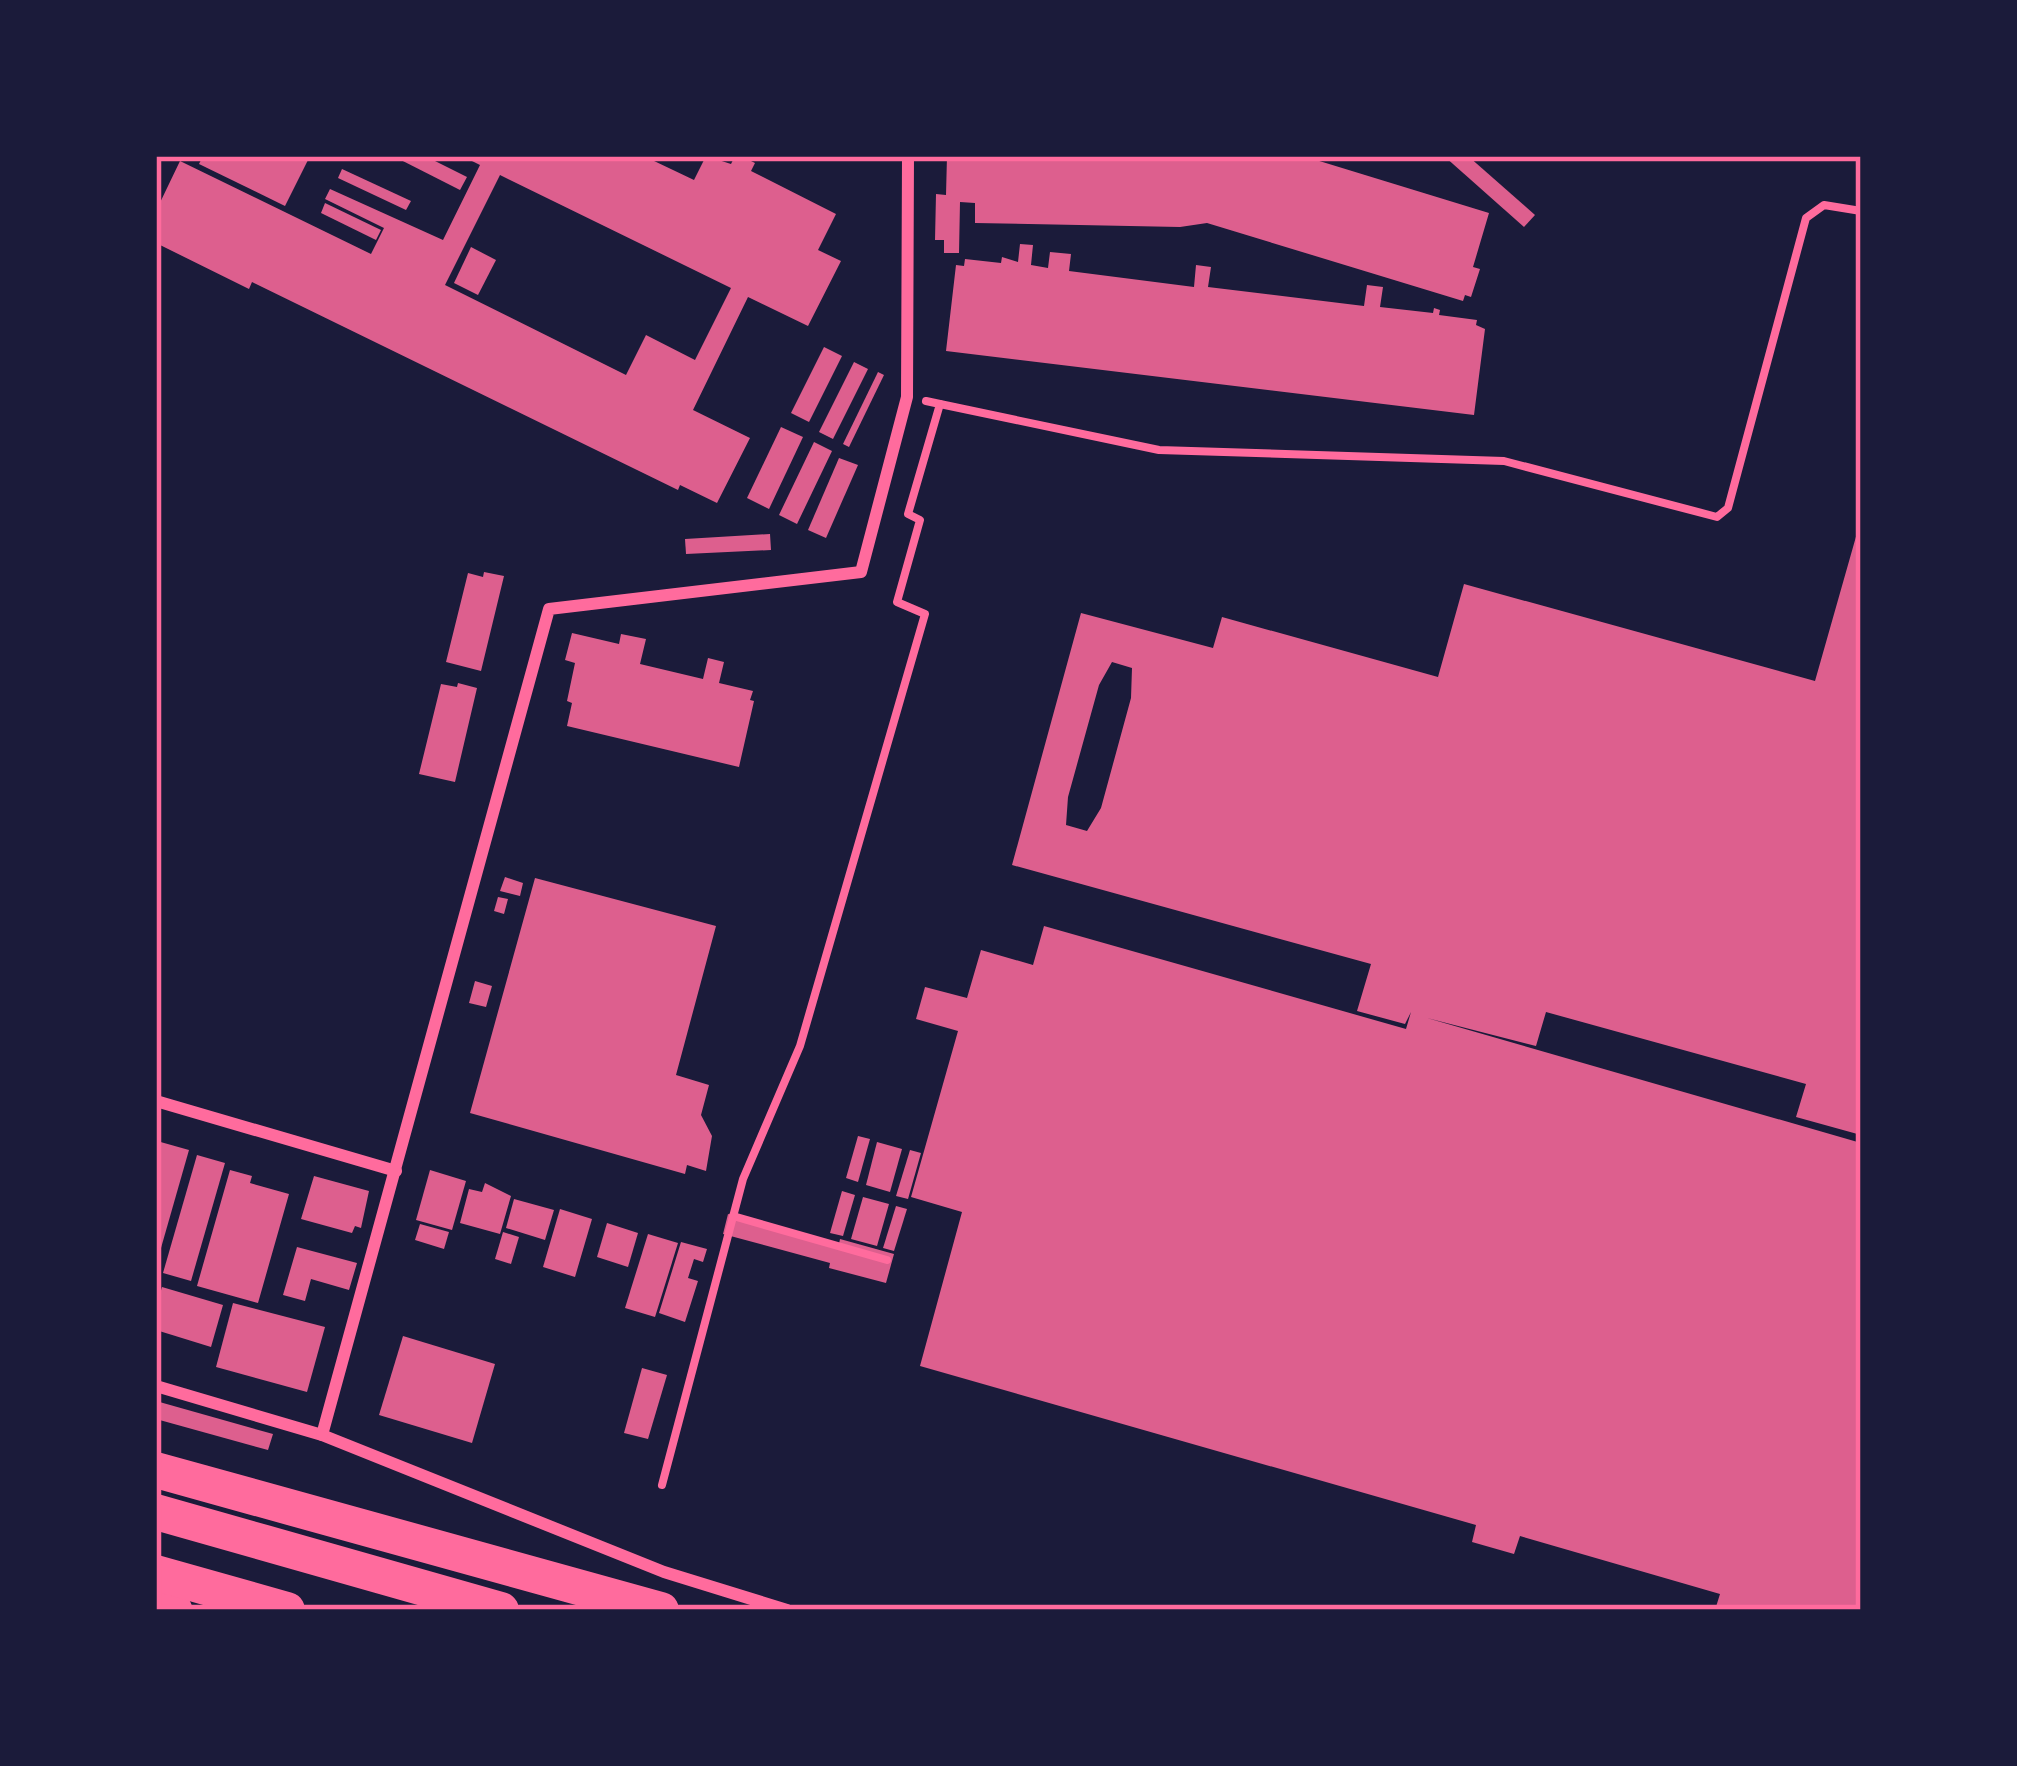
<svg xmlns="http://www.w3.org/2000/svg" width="2017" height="1766" viewBox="0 0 2017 1766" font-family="'Roboto Serif',serif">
  <rect width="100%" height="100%" fill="#1b1b3a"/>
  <g fill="#dd5f8e" fill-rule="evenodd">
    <path d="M 203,156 L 310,156 L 285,206 L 199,164 Z"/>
    <path d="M 393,156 L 425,156 L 467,177 L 460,190 Z"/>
    <path d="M 462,156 L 654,156 L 652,160 L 694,180 L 706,156 L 731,164 L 735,156 L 741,156 L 755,163 L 751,171 L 836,214 L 818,250 L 841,261 L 808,326 L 748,297 L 693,410 L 750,438 L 717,503 L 680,485 L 678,490 L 252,282 L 249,289 L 156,243 L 156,211 L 180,161 L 371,254 L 384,228 L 325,199 L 330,189 L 443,240 L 480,165 ZM 500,175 L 731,288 L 695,360 L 646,335 L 626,375 L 445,285 Z"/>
    <path d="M 947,156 L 1303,156 L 1489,213 L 1473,267 L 1480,269 L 1471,297 L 1465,295 L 1463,301 L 1207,223 L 1180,227 L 975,223 L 975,203 L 960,202 L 959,253 L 944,253 L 944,240 L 935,240 L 936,194 L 946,195 Z"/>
    <path d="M 1444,156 L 1468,156 L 1535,215 L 1524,227 Z"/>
    <path d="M 342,169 L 411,201 L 406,210 L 338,178 Z"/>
    <path d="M 325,203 L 381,230 L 376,240 L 321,213 Z"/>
    <path d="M 1020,244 L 1033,245 L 1031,265 L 1048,268 L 1050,252 L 1071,254 L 1069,271 L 1194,287 L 1196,265 L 1211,267 L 1208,287 L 1364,306 L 1367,285 L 1383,287 L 1380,307 L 1433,313 L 1434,308 L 1440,310 L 1439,315 L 1477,320 L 1476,325 L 1485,329 L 1474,415 L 946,351 L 956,265 L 964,266 L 965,259 L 1001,263 L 1002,257 L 1018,262 Z"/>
    <path d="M 471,247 L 496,260 L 478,295 L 454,283 Z"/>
    <path d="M 824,347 L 842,356 L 809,422 L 791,413 Z"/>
    <path d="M 854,362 L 868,369 L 833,439 L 819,432 Z"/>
    <path d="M 878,372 L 884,375 L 849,447 L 843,444 Z"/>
    <path d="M 781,427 L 803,437 L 769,509 L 747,498 Z"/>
    <path d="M 814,442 L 832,451 L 797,524 L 779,515 Z"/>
    <path d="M 839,458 L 858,465 L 826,538 L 808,530 Z"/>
    <path d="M 1861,519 L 1861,1135 L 1796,1117 L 1806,1084 L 1546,1012 L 1536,1046 L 1427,1018 L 1861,1143 L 1861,1610 L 1715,1610 L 1720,1594 L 1520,1536 L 1514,1554 L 1472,1542 L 1476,1525 L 920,1366 L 962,1212 L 911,1197 L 958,1031 L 916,1019 L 925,987 L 967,998 L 981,950 L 1033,965 L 1044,926 L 1406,1029 L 1411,1012 L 1405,1024 L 1357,1011 L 1371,964 L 1012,865 L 1081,613 L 1213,648 L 1222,617 L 1438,677 L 1464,584 L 1815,681 ZM 1112,662 L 1132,668 L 1131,698 L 1101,808 L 1087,831 L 1066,825 L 1068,797 L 1099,685 Z"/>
    <path d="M 770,534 L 771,550 L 686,554 L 685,539 Z"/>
    <path d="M 484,572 L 504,576 L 481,671 L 446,662 L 468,573 L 483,577 Z"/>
    <path d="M 572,633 L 619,644 L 621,634 L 646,639 L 640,664 L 703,679 L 708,658 L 724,662 L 719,683 L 753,691 L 750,700 L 754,701 L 739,767 L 567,726 L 572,703 L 567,701 L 575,663 L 565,660 Z"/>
    <path d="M 458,683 L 477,688 L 455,782 L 419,774 L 441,684 L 457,687 Z"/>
    <path d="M 505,877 L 523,883 L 520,896 L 500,891 Z"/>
    <path d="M 535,878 L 716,926 L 676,1075 L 709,1085 L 701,1115 L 712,1136 L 706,1171 L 687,1165 L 685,1174 L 470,1113 Z"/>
    <path d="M 498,897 L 508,899 L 504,914 L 494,911 Z"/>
    <path d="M 475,981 L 492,986 L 486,1007 L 469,1003 Z"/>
    <path d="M 858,1136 L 870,1139 L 858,1182 L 846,1178 Z"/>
    <path d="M 157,1141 L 189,1150 L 157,1262 L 156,1262 Z"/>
    <path d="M 877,1142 L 902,1149 L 890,1192 L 866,1185 Z"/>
    <path d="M 910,1150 L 921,1153 L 908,1199 L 896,1196 Z"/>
    <path d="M 197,1155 L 225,1163 L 191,1281 L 163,1273 Z"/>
    <path d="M 230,1170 L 252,1176 L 250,1183 L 289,1194 L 258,1303 L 197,1286 Z"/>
    <path d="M 430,1170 L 466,1181 L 452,1230 L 416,1220 Z"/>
    <path d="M 314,1176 L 369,1191 L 361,1228 L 355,1226 L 352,1233 L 301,1219 Z"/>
    <path d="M 485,1183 L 511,1196 L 500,1234 L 460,1223 L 469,1189 L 482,1192 Z"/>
    <path d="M 842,1191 L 855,1195 L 843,1236 L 830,1233 Z"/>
    <path d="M 863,1197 L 889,1204 L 877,1246 L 851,1239 Z"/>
    <path d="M 514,1199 L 554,1210 L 545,1240 L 506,1228 Z"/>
    <path d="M 896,1206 L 907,1209 L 894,1251 L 883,1248 Z"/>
    <path d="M 560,1209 L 592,1219 L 575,1277 L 543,1267 Z"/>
    <path d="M 728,1214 L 839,1244 L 840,1239 L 894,1254 L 886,1283 L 829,1268 L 830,1263 L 723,1234 Z"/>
    <path d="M 607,1223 L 638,1233 L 628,1267 L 597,1257 Z"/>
    <path d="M 420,1224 L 449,1232 L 444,1249 L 415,1240 Z"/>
    <path d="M 503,1232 L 519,1237 L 511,1264 L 495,1259 Z"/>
    <path d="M 648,1234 L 678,1243 L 655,1317 L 625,1308 Z"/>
    <path d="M 681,1242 L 707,1249 L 703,1262 L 694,1259 L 688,1278 L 698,1281 L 685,1322 L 659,1313 Z"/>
    <path d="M 297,1247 L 357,1263 L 349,1290 L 311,1279 L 305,1301 L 283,1295 Z"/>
    <path d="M 162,1287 L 223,1305 L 211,1347 L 156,1330 L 156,1307 Z"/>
    <path d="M 233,1303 L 325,1327 L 307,1392 L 216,1367 Z"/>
    <path d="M 403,1336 L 495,1364 L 472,1443 L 379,1415 Z"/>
    <path d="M 642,1368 L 667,1375 L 648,1439 L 624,1433 Z"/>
    <path d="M 156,1401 L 273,1434 L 268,1450 L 156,1419 Z"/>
  </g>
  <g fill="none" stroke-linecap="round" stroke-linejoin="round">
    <g stroke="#ff6b9d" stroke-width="8">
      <path d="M 940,404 L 1159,450 L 1504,461 L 1717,517 L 1728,508 L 1806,218 L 1824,205 L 1861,211"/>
      <path d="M 733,1216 L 887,1260"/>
      <path d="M 662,1485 L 743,1179 L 800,1046 L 925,614 L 897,602 L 920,520 L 908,514 L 940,404 L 926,401"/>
    </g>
    <g stroke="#ff6b9d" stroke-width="12">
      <path d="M 156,1101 L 396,1171"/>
      <path d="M 156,1386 L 322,1435 L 664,1572 L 787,1610"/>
      <path d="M 322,1435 L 549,609 L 861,572 L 907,397 L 908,156"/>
    </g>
    <path stroke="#ff6b9d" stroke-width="33" d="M 156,1604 L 176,1610"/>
    <g stroke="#ff6b9d" stroke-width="36">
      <path d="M 156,1470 L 661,1610"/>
      <path d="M 156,1512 L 501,1610"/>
      <path d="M 156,1573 L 287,1610"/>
    </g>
  </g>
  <rect width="2017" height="1766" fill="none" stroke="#1b1b3a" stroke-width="318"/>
  <rect x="159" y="159" width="1699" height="1448" fill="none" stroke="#ff6b9d" stroke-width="4.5"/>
</svg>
